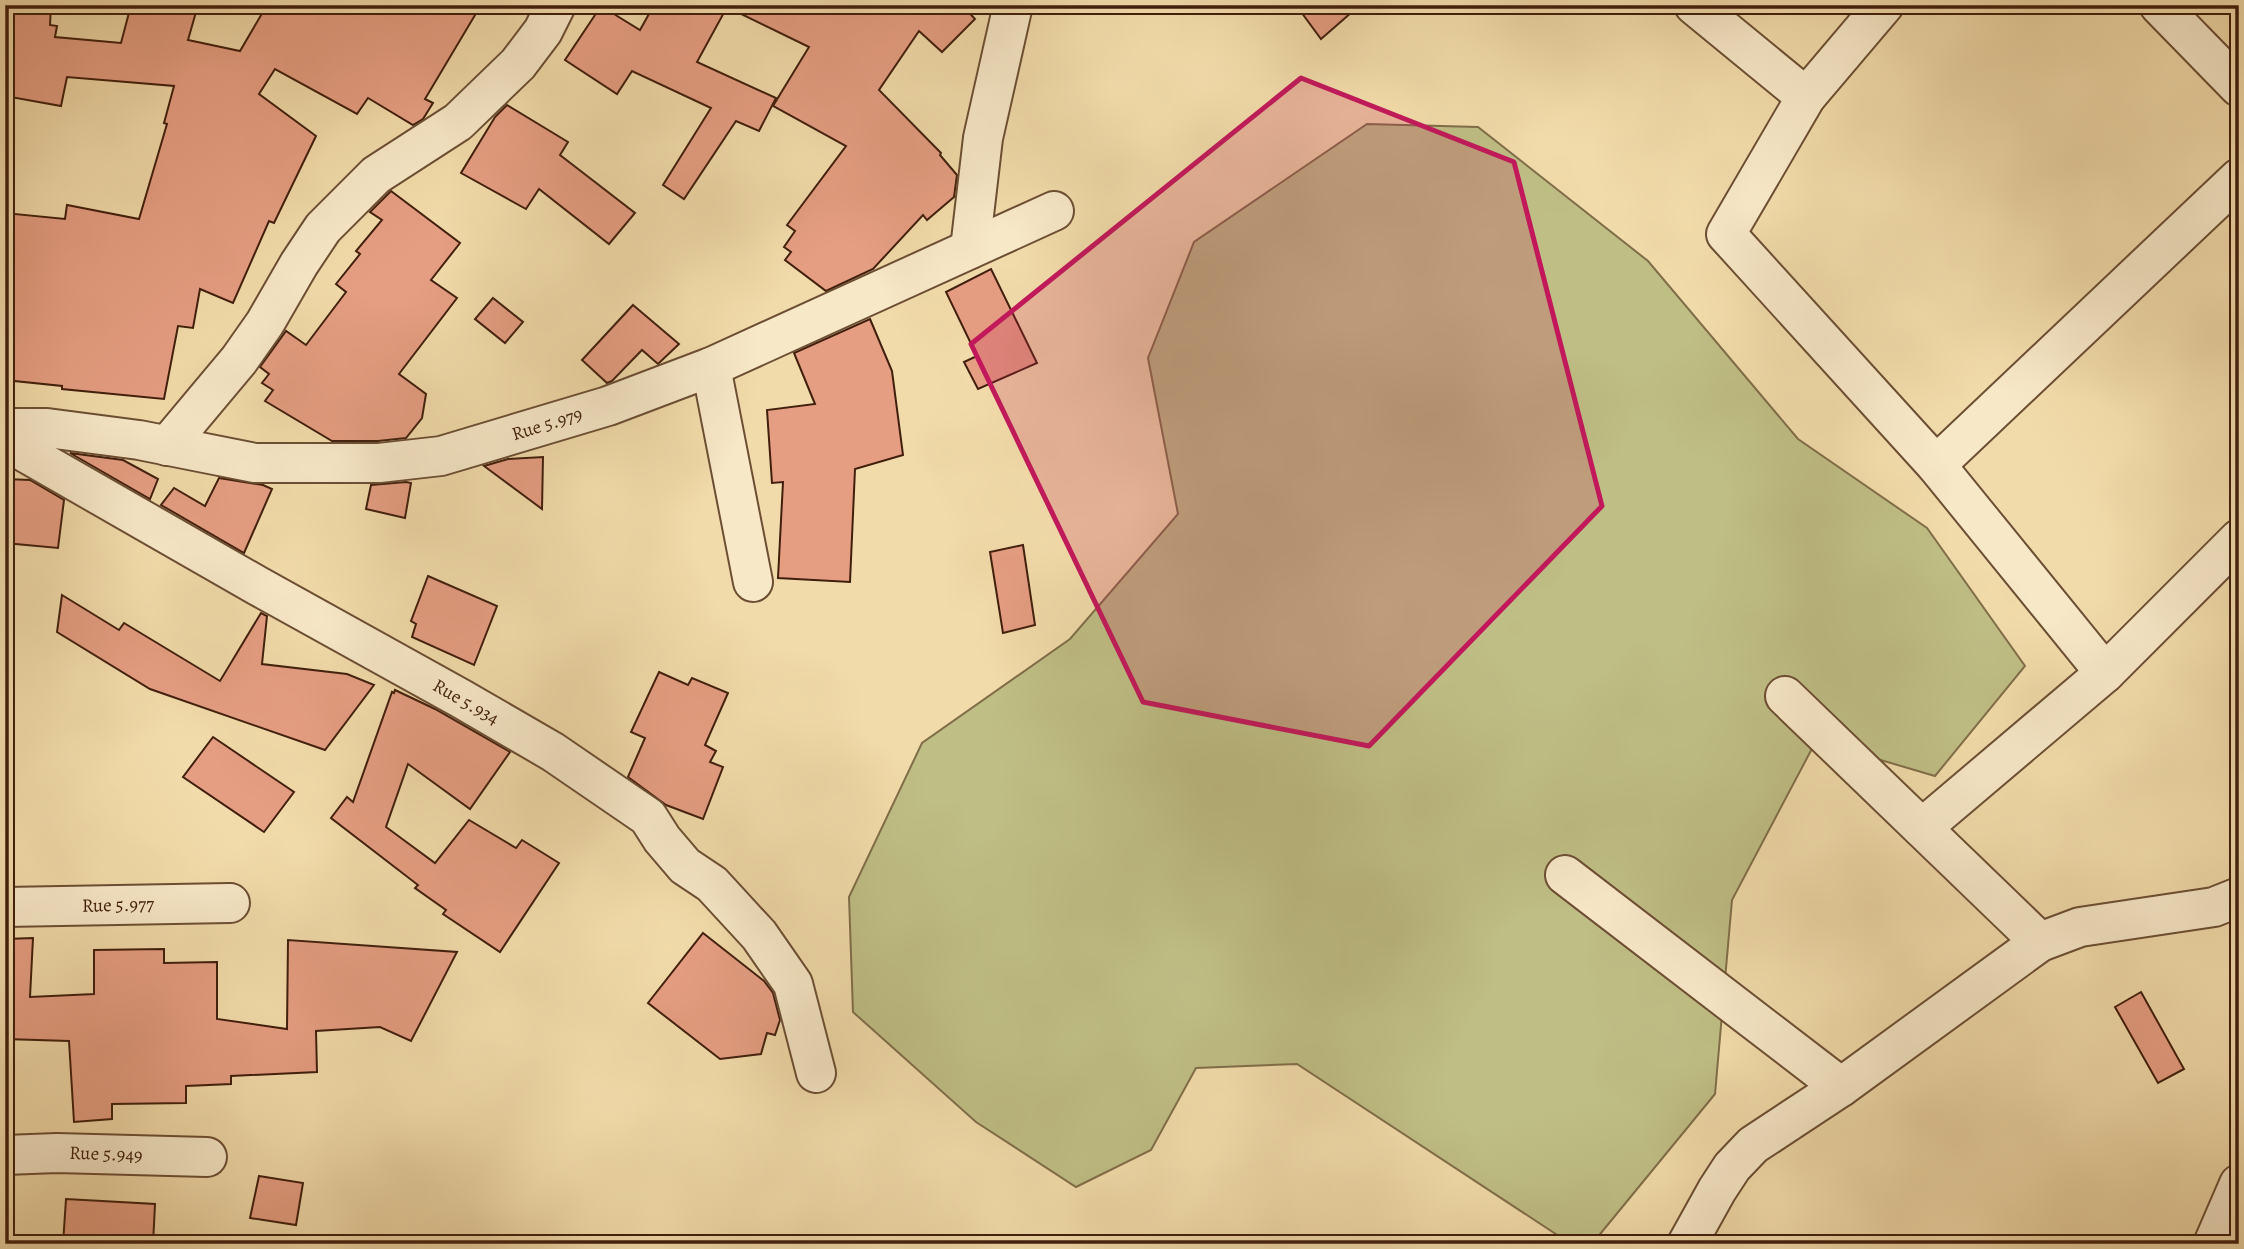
<svg xmlns="http://www.w3.org/2000/svg" width="2244" height="1249" viewBox="0 0 2244 1249" font-family="Alegreya,serif">
  <rect width="100%" height="100%" fill="#f2dbaa"/>
  <filter id="stains"><feTurbulence type="fractalNoise" baseFrequency=".00286" numOctaves="4"/><feColorMatrix values="0 0 0 0 .2 0 0 0 0 .09 0 0 0 0 .02 0 0 0 .5 -.17"/></filter>
  <radialGradient id="worn" r=".72"><stop offset=".6" stop-color="#630" stop-opacity="0"/><stop offset="1" stop-color="#630" stop-opacity=".3"/></radialGradient>
  <path fill="#bfbe85" stroke="#806e49" stroke-width="2" d="M 1367,124 L 1478,127 L 1648,261 L 1798,439 L 1927,528 L 2025,666 L 1935,776 L 1816,741 L 1732,900 L 1715,1094 L 1592,1244 L 1571,1244 L 1297,1064 L 1196,1068 L 1151,1150 L 1076,1187 L 976,1122 L 853,1012 L 849,897 L 922,743 L 1070,639 L 1178,514 L 1148,358 L 1194,242 Z"/>
  <g fill="#e69e82" stroke="#411f0d" stroke-width="2">
    <path d="M 5,5 L 51,5 L 50,25 L 57,26 L 55,37 L 121,43 L 131,5 L 198,5 L 188,40 L 240,51 L 267,5 L 481,5 L 425,99 L 433,103 L 423,119 L 413,125 L 368,98 L 357,114 L 275,69 L 259,94 L 316,136 L 274,223 L 269,221 L 233,303 L 200,289 L 193,328 L 178,326 L 164,399 L 62,389 L 62,386 L 5,380 L 5,213 L 65,219 L 67,205 L 139,219 L 167,124 L 164,123 L 174,86 L 67,77 L 61,106 L 5,96 Z"/>
    <path d="M 654,5 L 962,5 L 975,19 L 942,52 L 919,31 L 879,90 L 941,153 L 940,155 L 957,175 L 954,197 L 927,220 L 923,215 L 873,269 L 826,291 L 785,260 L 791,252 L 784,247 L 795,231 L 787,225 L 846,146 L 773,106 L 809,47 L 727,7 L 697,62 L 776,98 L 759,131 L 736,121 L 684,199 L 663,185 L 711,108 L 632,71 L 617,94 L 565,60 L 601,6 L 640,30 Z"/>
    <path d="M 1296,5 L 1360,5 L 1321,39 Z"/>
    <path d="M 507,105 L 568,142 L 560,155 L 635,213 L 609,244 L 539,189 L 526,209 L 461,173 L 495,117 Z"/>
    <path d="M 391,191 L 460,243 L 431,280 L 457,298 L 399,374 L 426,394 L 422,418 L 406,438 L 378,441 L 332,441 L 265,401 L 273,390 L 262,383 L 269,374 L 260,367 L 286,331 L 306,345 L 346,292 L 336,284 L 360,254 L 356,251 L 382,220 L 370,212 Z"/>
    <path d="M 991,269 L 1037,363 L 978,389 L 964,362 L 977,356 L 946,292 Z"/>
    <path d="M 493,298 L 523,322 L 505,343 L 475,319 Z"/>
    <path d="M 633,305 L 679,344 L 658,364 L 642,350 L 612,381 L 607,383 L 582,360 Z"/>
    <path d="M 870,319 L 892,371 L 903,455 L 855,469 L 850,582 L 778,578 L 783,482 L 772,483 L 767,410 L 815,404 L 794,353 Z"/>
    <path d="M 70,453 L 123,460 L 158,479 L 150,499 Z"/>
    <path d="M 543,457 L 542,509 L 484,466 L 508,459 Z"/>
    <path d="M 219,478 L 263,485 L 272,489 L 244,553 L 161,505 L 174,488 L 205,506 Z"/>
    <path d="M 5,479 L 30,480 L 64,500 L 58,548 L 5,543 Z"/>
    <path d="M 406,482 L 411,483 L 405,518 L 366,509 L 371,485 Z"/>
    <path d="M 1023,545 L 1035,625 L 1003,633 L 990,552 Z"/>
    <path d="M 428,576 L 497,606 L 474,665 L 412,637 L 416,624 L 411,621 Z"/>
    <path d="M 62,595 L 119,630 L 124,623 L 220,681 L 261,613 L 267,616 L 262,664 L 347,674 L 374,685 L 325,750 L 150,689 L 57,632 Z"/>
    <path d="M 659,672 L 688,685 L 692,678 L 728,693 L 705,745 L 716,751 L 710,762 L 723,767 L 703,819 L 666,805 L 628,777 L 645,738 L 631,732 Z"/>
    <path d="M 395,690 L 435,709 L 510,752 L 470,809 L 408,764 L 386,827 L 435,863 L 469,820 L 516,848 L 522,840 L 559,863 L 500,952 L 443,914 L 446,910 L 415,888 L 418,885 L 331,818 L 347,797 L 353,802 L 392,692 L 394,693 Z"/>
    <path d="M 213,737 L 294,792 L 264,832 L 183,777 Z"/>
    <path d="M 703,933 L 764,981 L 773,993 L 780,1020 L 775,1035 L 767,1033 L 761,1054 L 720,1059 L 648,1003 Z"/>
    <path d="M 33,938 L 30,997 L 94,994 L 94,950 L 164,949 L 164,963 L 217,962 L 217,1019 L 287,1029 L 288,940 L 457,952 L 411,1041 L 380,1027 L 316,1031 L 317,1072 L 231,1076 L 231,1084 L 186,1086 L 186,1103 L 112,1104 L 112,1119 L 74,1122 L 69,1041 L 5,1039 L 5,939 Z"/>
    <path d="M 2141,992 L 2184,1069 L 2158,1083 L 2115,1007 Z"/>
    <path d="M 259,1176 L 303,1183 L 296,1225 L 250,1218 Z"/>
    <path d="M 66,1199 L 155,1204 L 153,1244 L 63,1244 Z"/>
  </g>
  <g fill="none" stroke-linecap="round" stroke-linejoin="round">
    <defs>
      <g id="street">
        <path d="M 1694,5 L 1806,97"/>
        <path d="M 1884,5 L 1806,97 L 1726,234 L 1936,465 L 2105,673"/>
        <path d="M 2159,5 L 2239,87"/>
        <path d="M 970,249 L 983,138 L 1013,5"/>
        <path d="M 711,367 L 753,582"/>
        <path d="M 5,428 L 47,428 L 139,440 L 255,463 L 379,463 L 441,456 L 608,406 L 711,367 L 1054,211"/>
        <path d="M 5,441 L 258,586 L 460,698 L 553,752 L 648,817 L 662,839 L 685,866 L 712,884 L 759,935 L 793,984 L 816,1073"/>
        <path d="M 167,446 L 239,360 L 265,323 L 299,264 L 323,228 L 376,175 L 458,122 L 518,64 L 543,31 L 556,5"/>
        <path d="M 1936,465 L 2239,178"/>
        <path d="M 1785,696 L 2040,942"/>
        <path d="M 1922,828 L 2105,673 L 2239,539"/>
        <path d="M 1565,875 L 1841,1087"/>
        <path d="M 5,907 L 230,903"/>
        <path d="M 5,1155 L 57,1153 L 207,1157"/>
        <path d="M 1687,1244 L 1717,1190 L 1732,1167 L 1753,1145 L 1841,1087 L 2040,942 L 2080,927 L 2214,907 L 2239,897"/>
        <path d="M 2213,1244 L 2239,1184"/>
      </g>
    </defs>
    <use href="#street" stroke="#6d4e34" stroke-width="42"/>
    <use href="#street" stroke="#f7e8c8" stroke-width="38"/>
  </g>
  <path fill="#c2185b" fill-opacity="0.2" stroke="#c2185b" stroke-width="5" stroke-linejoin="round" d="M 1301,78 L 1514,162 L 1602,506 L 1369,746 L 1143,702 L 971,344 Z"/>
  <g text-anchor="middle" dominant-baseline="central" stroke-width="6" stroke-linejoin="round" paint-order="stroke">
    <g font-size="19" fill="#411f0d" stroke="#f7e8c8">
      <text transform="translate(547 424) rotate(-17)">Rue 5.979</text>
      <text transform="translate(466 702) rotate(30)">Rue 5.934</text>
      <text transform="translate(118 905) rotate(-1)">Rue 5.977</text>
      <text transform="translate(106 1154) rotate(2)">Rue 5.949</text>
    </g>
  </g>
  <rect width="2244" height="1249" fill="none" stroke="#f2dbaa" stroke-width="28"/>
  <rect x="7" y="7" width="2230" height="1235" fill="none" stroke="#411f0d" stroke-width="3.5"/>
  <rect x="14" y="14" width="2216" height="1221" fill="none" stroke="#411f0d" stroke-width="2"/>
  <rect width="100%" height="100%" filter="url(#stains)"/>
  <rect width="100%" height="100%" fill="url(#worn)"/>
</svg>
